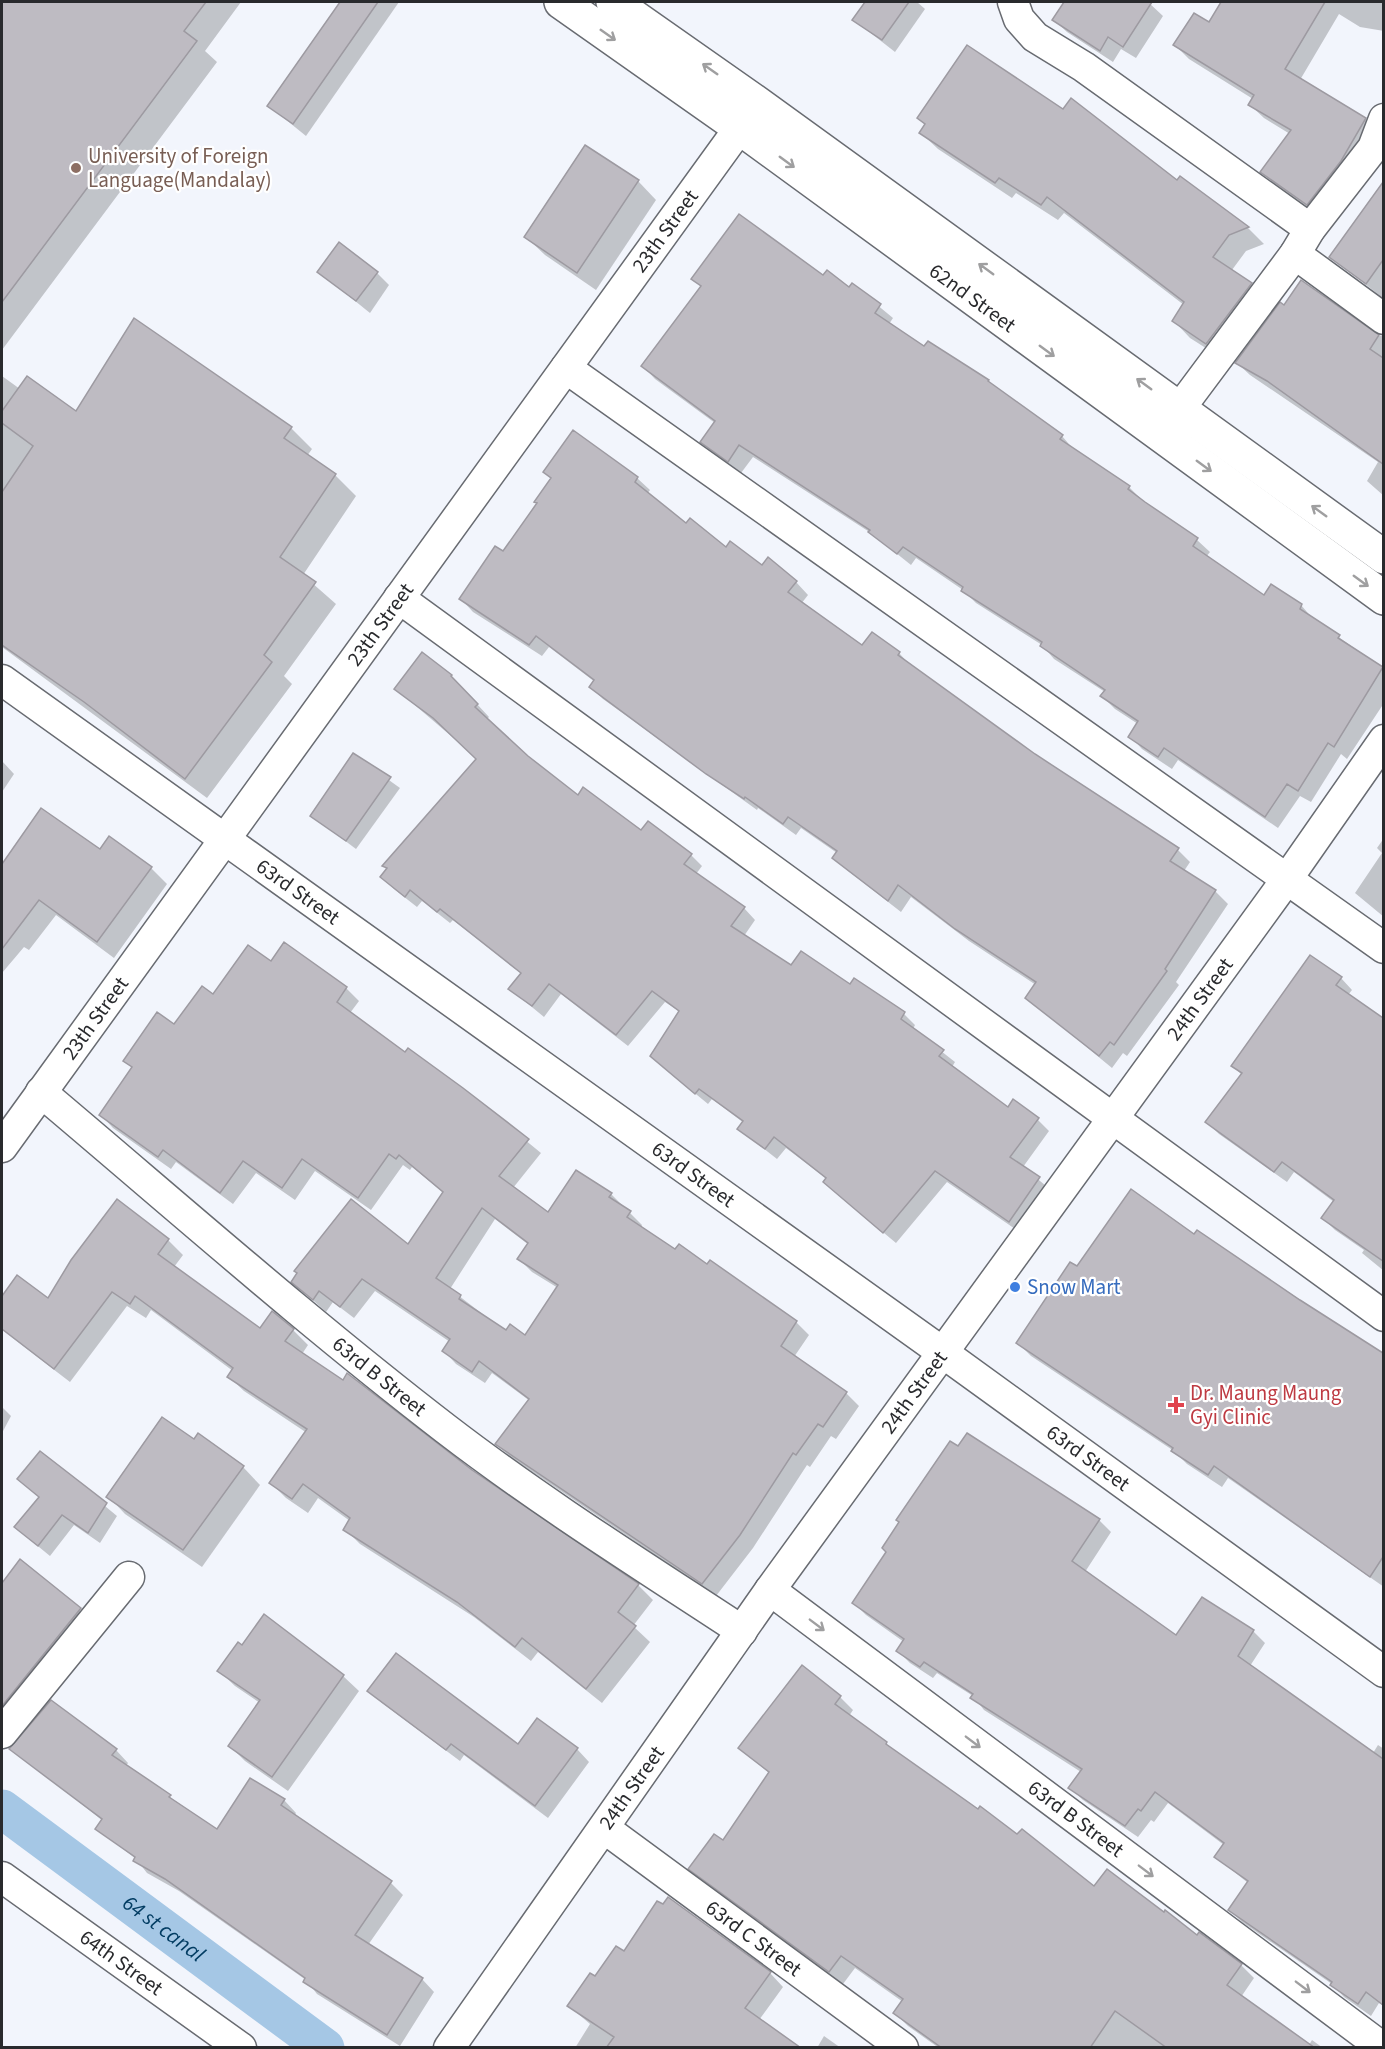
<svg xmlns="http://www.w3.org/2000/svg" width="1385" height="2049" viewBox="0 0 1385 2049" font-family="'Source Sans 3',sans-serif">
  <rect width="100%" height="100%" fill="#f2f5fc"/>
  <g fill="#0003" fill-rule="evenodd">
    <path d="M 2,2 L 241,2 L 205,51 L 217,62 L 2,350 Z"/>
    <path d="M 342,2 L 399,2 L 306,136 L 269,106 Z"/>
    <path d="M 867,2 L 917,2 L 925,9 L 895,52 L 854,20 Z"/>
    <path d="M 1066,2 L 1148,2 L 1163,16 L 1136,58 L 1121,49 L 1113,62 L 1067,32 L 1054,20 Z"/>
    <path d="M 1223,2 L 1384,2 L 1384,31 L 1360,27 L 1339,14 L 1300,80 L 1365,119 L 1379,132 L 1321,218 L 1275,185 L 1262,172 L 1290,134 L 1264,118 L 1250,105 L 1253,99 L 1189,59 L 1175,45 L 1209,24 Z"/>
    <path d="M 1063,111 L 1177,182 L 1180,178 L 1248,228 L 1264,244 L 1246,251 L 1232,270 L 1267,301 L 1223,359 L 1190,338 L 1174,321 L 1184,305 L 1064,213 L 1058,220 L 1016,193 L 1012,198 L 938,149 L 921,133 L 926,126 L 919,118 Z"/>
    <path d="M 638,181 L 656,200 L 596,290 L 545,255 L 526,237 Z"/>
    <path d="M 1378,192 L 1384,197 L 1384,299 L 1331,257 Z"/>
    <path d="M 319,272 L 377,273 L 389,285 L 370,313 Z"/>
    <path d="M 824,277 L 849,289 L 853,285 L 893,318 L 889,324 L 925,349 L 929,343 L 988,381 L 1062,436 L 1074,450 L 1129,487 L 1142,500 L 1197,540 L 1210,552 L 1206,557 L 1265,597 L 1301,605 L 1313,619 L 1384,669 L 1384,703 L 1347,759 L 1341,754 L 1311,802 L 1300,796 L 1278,828 L 1178,760 L 1172,769 L 1142,749 L 1130,736 L 1138,724 L 1115,709 L 1102,696 L 1105,692 L 1054,659 L 1042,645 L 976,603 L 963,590 L 916,558 L 911,565 L 871,533 L 753,457 L 741,473 L 715,455 L 702,442 L 715,423 L 655,379 L 643,366 L 702,287 L 693,279 Z"/>
    <path d="M 135,320 L 291,428 L 312,449 L 307,456 L 335,475 L 356,496 L 303,575 L 336,604 L 284,676 L 292,684 L 207,798 L 2,647 L 2,376 L 20,389 L 76,413 Z"/>
    <path d="M 1374,335 L 1384,336 L 1384,496 L 1367,481 L 1378,462 L 1250,375 L 1237,363 Z"/>
    <path d="M 637,478 L 650,490 L 647,494 L 686,525 L 727,549 L 796,582 L 808,595 L 801,604 L 863,648 L 899,653 L 911,666 L 1034,755 L 1178,850 L 1190,862 L 1184,871 L 1215,891 L 1228,904 L 1176,982 L 1179,985 L 1127,1056 L 1123,1053 L 1112,1068 L 1027,998 L 1036,985 L 969,941 L 911,897 L 901,912 L 847,870 L 834,858 L 837,853 L 801,828 L 796,835 L 758,808 L 757,810 L 603,699 L 591,687 L 595,682 L 549,647 L 542,656 L 473,612 L 461,599 L 503,553 Z"/>
    <path d="M 451,676 L 489,717 L 486,720 L 527,757 L 578,797 L 641,832 L 691,855 L 702,866 L 696,874 L 744,908 L 755,920 L 744,936 L 792,967 L 850,986 L 904,1014 L 915,1025 L 913,1029 L 955,1062 L 952,1067 L 1008,1109 L 1038,1120 L 1049,1131 L 1023,1167 L 1051,1190 L 1021,1233 L 947,1182 L 896,1243 L 836,1193 L 827,1179 L 786,1148 L 777,1159 L 739,1129 L 744,1123 L 712,1099 L 708,1104 L 663,1067 L 680,1012 L 665,1002 L 628,1046 L 561,994 L 544,1017 L 510,989 L 522,974 L 453,920 L 450,923 L 422,901 L 417,907 L 394,889 L 382,877 L 388,869 L 384,865 L 478,759 L 396,689 Z"/>
    <path d="M 354,755 L 400,788 L 356,849 L 312,816 Z"/>
    <path d="M 2,761 L 14,774 L 2,792 Z"/>
    <path d="M 41,810 L 100,851 L 151,868 L 167,884 L 114,958 L 56,915 L 29,950 L 24,947 L 2,973 L 2,867 Z"/>
    <path d="M 1384,838 L 1384,917 L 1355,893 L 1382,853 L 1377,848 Z"/>
    <path d="M 284,945 L 346,988 L 359,1001 L 350,1013 L 405,1055 L 463,1089 L 541,1153 L 513,1188 L 548,1214 L 611,1194 L 642,1225 L 641,1228 L 676,1251 L 707,1266 L 710,1262 L 796,1322 L 809,1335 L 794,1357 L 846,1393 L 859,1406 L 836,1439 L 831,1436 L 810,1467 L 807,1465 L 753,1548 L 716,1596 L 509,1456 L 497,1444 L 530,1401 L 492,1373 L 485,1383 L 456,1364 L 444,1351 L 450,1342 L 375,1291 L 354,1318 L 333,1302 L 326,1312 L 293,1282 L 408,1247 L 444,1193 L 412,1167 L 410,1170 L 403,1165 L 371,1210 L 315,1171 L 295,1200 L 256,1173 L 233,1204 L 176,1162 L 171,1169 L 113,1128 L 101,1115 L 133,1068 L 125,1060 L 214,996 L 271,963 ZM 495,1219 L 529,1245 L 519,1259 L 532,1272 L 558,1288 L 525,1337 L 506,1332 L 450,1289 Z"/>
    <path d="M 1341,978 L 1352,990 L 1348,995 L 1384,1020 L 1384,1271 L 1362,1253 L 1364,1250 L 1335,1230 L 1323,1218 L 1334,1202 L 1294,1172 L 1287,1182 L 1219,1134 L 1207,1122 L 1242,1075 L 1233,1066 Z"/>
    <path d="M 1197,1232 L 1384,1355 L 1384,1587 L 1228,1478 L 1222,1487 L 1187,1464 L 1174,1451 L 1031,1356 L 1018,1343 L 1077,1268 L 1195,1236 Z"/>
    <path d="M 168,1240 L 183,1255 L 174,1267 L 261,1330 L 293,1330 L 308,1345 L 302,1354 L 638,1585 L 653,1600 L 633,1626 L 650,1642 L 602,1703 L 538,1652 L 531,1661 L 474,1617 L 360,1544 L 345,1529 L 350,1521 L 318,1498 L 308,1513 L 286,1498 L 271,1483 L 307,1433 L 244,1391 L 229,1377 L 233,1371 L 151,1310 L 146,1318 L 127,1306 L 70,1382 L 2,1330 L 2,1299 L 18,1277 L 48,1301 Z"/>
    <path d="M 2,1407 L 11,1416 L 2,1433 Z"/>
    <path d="M 41,1453 L 117,1516 L 100,1543 L 74,1525 L 50,1556 L 28,1538 L 40,1498 L 19,1479 Z"/>
    <path d="M 243,1467 L 260,1485 L 202,1567 L 125,1514 L 108,1496 Z"/>
    <path d="M 1099,1520 L 1111,1532 L 1085,1572 L 1176,1637 L 1253,1631 L 1265,1643 L 1250,1666 L 1373,1753 L 1378,1745 L 1384,1749 L 1384,2006 L 1379,2003 L 1371,2016 L 1344,1997 L 1332,1984 L 1242,1922 L 1230,1910 L 1248,1883 L 1216,1857 L 1224,1845 L 1168,1803 L 1154,1822 L 1151,1820 L 1138,1837 L 1083,1800 L 1070,1788 L 1081,1772 L 984,1710 L 973,1696 L 937,1673 L 933,1678 L 910,1663 L 898,1651 L 904,1642 L 866,1615 L 854,1603 Z"/>
    <path d="M 21,1561 L 97,1626 L 5,1739 L 2,1753 L 2,1654 L 6,1650 L 2,1646 L 2,1585 Z"/>
    <path d="M 243,1647 L 343,1676 L 359,1691 L 288,1791 L 245,1761 L 230,1746 L 260,1703 L 235,1686 L 219,1671 Z"/>
    <path d="M 369,1691 L 518,1746 L 577,1749 L 589,1762 L 548,1818 L 464,1755 L 460,1761 L 382,1703 Z"/>
    <path d="M 840,1697 L 853,1710 L 849,1716 L 895,1752 L 1095,1889 L 1198,1937 L 1241,1965 L 1254,1978 L 1241,1997 L 1309,2045 L 1312,2040 L 1323,2048 L 939,2048 L 908,2026 L 895,2013 L 903,2002 L 855,1968 L 843,1984 L 704,1882 L 690,1869 L 723,1842 L 770,1774 L 740,1748 Z"/>
    <path d="M 11,1748 L 116,1750 L 128,1763 L 126,1766 L 218,1831 L 284,1800 L 296,1813 L 294,1816 L 391,1883 L 403,1895 L 368,1945 L 422,1979 L 434,1992 L 400,2046 L 317,1994 L 306,1980 L 179,1891 L 147,1873 L 136,1859 L 97,1829 L 103,1821 Z"/>
    <path d="M 668,1899 L 770,1973 L 783,1987 L 759,2020 L 799,2048 L 575,2048 L 590,2024 L 569,2006 L 624,1953 Z"/>
    <path d="M 824,2036 L 841,2048 L 817,2048 Z"/>
  </g>
  <g fill="none" stroke-linecap="round" stroke-linejoin="round">
    <path stroke="#a5c7e5" stroke-width="39" id="s1" d="M 2,1809 L 325,2048"/>
  </g>
  <g fill="#bebbc2" stroke="#9d9aa1" stroke-width="1.5" fill-rule="evenodd">
    <path d="M 2,2 L 206,2 L 184,31 L 197,41 L 2,302 Z"/>
    <path d="M 340,2 L 378,2 L 293,124 L 267,106 Z"/>
    <path d="M 865,2 L 909,2 L 882,40 L 852,20 Z"/>
    <path d="M 1064,2 L 1152,2 L 1123,47 L 1108,37 L 1100,51 L 1052,20 Z"/>
    <path d="M 1221,2 L 1325,2 L 1285,69 L 1366,118 L 1341,161 L 1307,205 L 1260,172 L 1291,130 L 1248,105 L 1254,95 L 1173,45 L 1194,13 L 1209,22 Z"/>
    <path d="M 967,45 L 1063,109 L 1071,98 L 1177,180 L 1180,176 L 1249,227 L 1229,235 L 1213,257 L 1252,283 L 1206,344 L 1172,321 L 1184,302 L 1047,197 L 1041,205 L 999,178 L 995,183 L 919,133 L 925,124 L 917,118 Z"/>
    <path d="M 585,145 L 639,180 L 577,273 L 524,237 Z"/>
    <path d="M 1383,182 L 1383,260 L 1366,284 L 1329,257 Z"/>
    <path d="M 739,214 L 823,275 L 827,270 L 849,287 L 852,283 L 881,304 L 875,313 L 924,346 L 928,341 L 989,380 L 988,381 L 1063,435 L 1060,439 L 1130,486 L 1128,489 L 1145,502 L 1198,538 L 1193,546 L 1264,595 L 1271,584 L 1302,604 L 1300,609 L 1340,635 L 1338,638 L 1383,667 L 1334,747 L 1328,743 L 1298,791 L 1287,784 L 1265,817 L 1164,748 L 1158,757 L 1128,737 L 1138,721 L 1100,696 L 1105,690 L 1040,646 L 1042,642 L 961,591 L 963,587 L 903,547 L 897,554 L 868,532 L 870,530 L 739,445 L 728,462 L 700,442 L 715,421 L 641,366 L 701,286 L 691,279 Z"/>
    <path d="M 339,242 L 378,272 L 356,301 L 317,272 Z"/>
    <path d="M 1301,280 L 1379,335 L 1370,349 L 1383,358 L 1383,464 L 1267,381 L 1235,363 L 1280,302 L 1284,305 Z"/>
    <path d="M 134,318 L 292,427 L 284,438 L 336,474 L 280,557 L 316,582 L 264,655 L 272,662 L 185,779 L 84,702 L 2,645 L 2,492 L 33,446 L 2,423 L 2,411 L 27,376 L 76,411 Z"/>
    <path d="M 573,430 L 638,477 L 635,482 L 686,523 L 690,518 L 726,547 L 730,541 L 762,565 L 768,557 L 797,581 L 788,592 L 862,645 L 872,632 L 900,652 L 898,655 L 1035,754 L 1179,848 L 1170,861 L 1216,890 L 1165,969 L 1167,971 L 1114,1045 L 1110,1042 L 1099,1056 L 1025,998 L 1036,982 L 955,929 L 898,885 L 888,901 L 832,858 L 837,851 L 788,817 L 783,824 L 745,797 L 744,799 L 706,774 L 589,687 L 594,680 L 536,636 L 529,645 L 459,599 L 495,546 L 503,551 L 537,503 L 534,502 L 551,478 L 543,472 Z"/>
    <path d="M 422,652 L 452,675 L 451,676 L 478,704 L 475,707 L 528,756 L 578,795 L 583,787 L 641,830 L 648,821 L 692,854 L 684,864 L 745,907 L 731,926 L 791,965 L 801,951 L 850,984 L 854,978 L 905,1012 L 901,1019 L 944,1050 L 939,1056 L 1008,1107 L 1013,1099 L 1039,1118 L 1010,1157 L 1040,1177 L 1009,1222 L 935,1171 L 883,1233 L 823,1182 L 826,1178 L 774,1137 L 765,1149 L 737,1129 L 743,1121 L 699,1089 L 695,1094 L 650,1056 L 679,1011 L 652,991 L 616,1035 L 549,984 L 532,1006 L 508,989 L 521,973 L 440,909 L 437,912 L 410,890 L 405,897 L 380,877 L 387,868 L 382,866 L 476,759 L 433,718 L 394,689 Z"/>
    <path d="M 353,753 L 391,777 L 346,841 L 310,816 Z"/>
    <path d="M 41,808 L 100,849 L 109,836 L 152,867 L 97,942 L 39,900 L 2,949 L 2,864 Z"/>
    <path d="M 284,942 L 347,987 L 337,1002 L 405,1052 L 408,1048 L 463,1088 L 529,1139 L 499,1176 L 548,1212 L 576,1170 L 612,1193 L 609,1197 L 631,1211 L 627,1217 L 675,1249 L 679,1244 L 707,1264 L 710,1260 L 797,1321 L 781,1346 L 847,1392 L 823,1427 L 818,1424 L 796,1455 L 793,1453 L 740,1535 L 702,1584 L 495,1444 L 529,1399 L 479,1361 L 472,1372 L 442,1351 L 450,1339 L 362,1279 L 340,1307 L 319,1291 L 313,1300 L 291,1282 L 297,1273 L 294,1271 L 351,1199 L 408,1244 L 443,1192 L 399,1155 L 396,1159 L 389,1154 L 358,1198 L 302,1159 L 282,1188 L 243,1161 L 220,1193 L 163,1150 L 158,1157 L 99,1115 L 132,1067 L 123,1061 L 157,1012 L 174,1024 L 202,986 L 213,994 L 248,945 L 271,961 ZM 482,1208 L 528,1243 L 517,1259 L 558,1285 L 525,1335 L 510,1324 L 506,1330 L 459,1299 L 461,1295 L 436,1278 Z"/>
    <path d="M 1310,955 L 1342,977 L 1336,985 L 1383,1018 L 1383,1261 L 1321,1218 L 1334,1200 L 1282,1162 L 1274,1172 L 1205,1122 L 1242,1073 L 1231,1066 Z"/>
    <path d="M 1131,1189 L 1194,1234 L 1197,1230 L 1300,1300 L 1383,1353 L 1383,1557 L 1370,1577 L 1214,1466 L 1208,1475 L 1171,1451 L 1173,1448 L 1016,1343 L 1070,1262 L 1077,1266 Z"/>
    <path d="M 117,1199 L 169,1239 L 158,1254 L 260,1328 L 272,1311 L 294,1329 L 285,1341 L 343,1380 L 347,1373 L 472,1470 L 639,1584 L 618,1612 L 636,1626 L 586,1689 L 522,1638 L 515,1647 L 457,1602 L 343,1530 L 350,1518 L 303,1484 L 292,1499 L 269,1483 L 307,1429 L 227,1377 L 233,1368 L 135,1296 L 130,1304 L 112,1292 L 54,1369 L 2,1329 L 2,1296 L 17,1275 L 48,1298 L 71,1260 Z"/>
    <path d="M 162,1417 L 194,1439 L 198,1433 L 244,1466 L 183,1550 L 106,1497 Z"/>
    <path d="M 967,1433 L 1100,1519 L 1072,1561 L 1176,1635 L 1202,1597 L 1254,1630 L 1238,1656 L 1383,1759 L 1383,2005 L 1366,1992 L 1358,2004 L 1330,1985 L 1332,1982 L 1228,1910 L 1248,1881 L 1214,1857 L 1224,1843 L 1155,1792 L 1141,1811 L 1138,1809 L 1125,1826 L 1068,1788 L 1082,1769 L 970,1698 L 973,1694 L 924,1662 L 920,1667 L 896,1651 L 904,1639 L 852,1603 L 886,1552 L 882,1548 L 899,1522 L 896,1520 L 950,1441 L 958,1446 Z"/>
    <path d="M 40,1451 L 107,1503 L 88,1533 L 62,1515 L 38,1546 L 14,1527 L 39,1497 L 17,1479 Z"/>
    <path d="M 20,1559 L 81,1608 L 2,1706 L 2,1583 Z"/>
    <path d="M 264,1614 L 344,1675 L 272,1777 L 228,1746 L 260,1700 L 217,1671 L 238,1642 L 242,1645 Z"/>
    <path d="M 396,1653 L 518,1744 L 537,1718 L 578,1748 L 535,1806 L 451,1744 L 446,1750 L 367,1691 Z"/>
    <path d="M 802,1665 L 841,1696 L 835,1704 L 887,1742 L 886,1744 L 978,1809 L 980,1806 L 1017,1834 L 1022,1829 L 1094,1886 L 1107,1869 L 1164,1912 L 1165,1910 L 1197,1935 L 1199,1932 L 1242,1964 L 1227,1985 L 1315,2048 L 1167,2048 L 1115,2011 L 1090,2048 L 942,2048 L 893,2013 L 903,1999 L 841,1956 L 829,1972 L 688,1869 L 714,1834 L 723,1840 L 769,1772 L 738,1748 Z"/>
    <path d="M 51,1700 L 117,1749 L 112,1755 L 171,1795 L 169,1797 L 217,1829 L 250,1778 L 285,1799 L 281,1805 L 392,1881 L 355,1935 L 423,1978 L 387,2035 L 303,1982 L 305,1978 L 165,1879 L 133,1861 L 135,1857 L 95,1829 L 102,1819 L 9,1749 Z"/>
    <path d="M 668,1897 L 771,1972 L 745,2008 L 801,2048 L 606,2048 L 614,2037 L 567,2006 L 590,1973 L 595,1976 L 616,1946 L 624,1951 L 657,1901 L 663,1904 Z"/>
  </g>
  <g fill="none" stroke-linecap="round" stroke-linejoin="round">
    <defs>
      <g id="minor">
        <path d="M 1013,2 L 1019,19 L 1035,37 L 1084,67 L 1310,229"/>
        <path d="M 1295,254 L 1384,319"/>
        <path d="M 566,368 L 1384,948"/>
        <path d="M 1166,427 L 1295,254 L 1310,229 L 1373,148 L 1384,119"/>
        <path d="M 399,598 L 1384,1316"/>
        <path id="s2" d="M 2,680 L 942,1352 L 1384,1672"/>
        <path id="s3" d="M 41,1092 C 175,1205 307,1322 446,1429 C 541,1502 643,1566 742,1631"/>
        <path id="s4" d="M 2,1147 L 754,108"/>
        <path id="s5" d="M 770,1590 L 1383,2048"/>
        <path d="M 2,1733 L 129,1577"/>
        <path id="s6" d="M 604,1828 L 903,2048"/>
        <path id="s7" d="M 2,1877 L 241,2048"/>
        <path id="s8" d="M 449,2048 L 770,1590 L 1287,879 L 1384,740"/>
      </g>
      <g id="secondary">
        <path id="s9" d="M 561,2 L 740,128 L 1384,598"/>
        <path d="M 613,2 L 757,103 L 1384,557"/>
      </g>
    </defs>
    <use href="#minor" stroke="#686b71" stroke-width="33"/>
    <use href="#secondary" stroke="#686b71" stroke-width="36"/>
    <use href="#minor" stroke="#fff" stroke-width="30"/>
    <use href="#secondary" stroke="#fff" stroke-width="33"/>
  </g>
  <defs><path id="oneway-shaft" d="M-6 0H5M1.5-3L5.5 0L1.5 3" fill="none" stroke-width="1.6" stroke-linecap="round" stroke-linejoin="round" transform="scale(1.5)"/></defs>
  <g stroke="#9f9fa0">
    <use href="#oneway-shaft" transform="translate(608 35) rotate(35)"/>
    <use href="#oneway-shaft" transform="translate(710 69) rotate(-145)"/>
    <use href="#oneway-shaft" transform="translate(787 162) rotate(36)"/>
    <use href="#oneway-shaft" transform="translate(986 269) rotate(-144)"/>
    <use href="#oneway-shaft" transform="translate(1047 351) rotate(36)"/>
    <use href="#oneway-shaft" transform="translate(1144 384) rotate(-144)"/>
    <use href="#oneway-shaft" transform="translate(1204 466) rotate(36)"/>
    <use href="#oneway-shaft" transform="translate(1319 511) rotate(-144)"/>
    <use href="#oneway-shaft" transform="translate(1361 581) rotate(36)"/>
    <use href="#oneway-shaft" transform="translate(817 1625) rotate(37)"/>
    <use href="#oneway-shaft" transform="translate(973 1742) rotate(37)"/>
    <use href="#oneway-shaft" transform="translate(1146 1871) rotate(37)"/>
    <use href="#oneway-shaft" transform="translate(1303 1987) rotate(37)"/>
  </g>
  <circle fill="#8d6e63" stroke="#fff" stroke-width="2" cx="76" cy="168" r="6"/>
  <circle fill="#3f7fe0" stroke="#fff" stroke-width="2" cx="1015" cy="1287" r="6"/>
  <path fill="#e0444e" stroke="#fff" stroke-width="2" d="M1173 1396h6v6h6v6h-6v6h-6v-6h-6v-6h6z"/>
  <g text-anchor="middle" dominant-baseline="central" stroke-width="4.5" stroke-linejoin="round" paint-order="stroke">
    <g font-size="21" fill="#785e54" stroke="#fff" text-anchor="start">
      <text x="88" y="156">University of Foreign<tspan x="88" dy="24">Language(Mandalay)</tspan></text>
    </g>
    <g font-size="21" fill="#292a2d" stroke="#fff">
      <text stroke="none"><textPath href="#s4" startOffset="1131">23th Street</textPath></text>
      <text stroke="none"><textPath href="#s9" startOffset="507">62nd Street</textPath></text>
      <text stroke="none"><textPath href="#s4" startOffset="645">23th Street</textPath></text>
      <text stroke="none"><textPath href="#s2" startOffset="364">63rd Street</textPath></text>
      <text stroke="none"><textPath href="#s8" startOffset="1290">24th Street</textPath></text>
      <text stroke="none"><textPath href="#s4" startOffset="159">23th Street</textPath></text>
      <text stroke="none"><textPath href="#s2" startOffset="850">63rd Street</textPath></text>
      <text stroke="none"><textPath href="#s3" startOffset="442">63rd B Street</textPath></text>
      <text stroke="none"><textPath href="#s8" startOffset="804">24th Street</textPath></text>
      <text stroke="none"><textPath href="#s2" startOffset="1336">63rd Street</textPath></text>
      <text stroke="none"><textPath href="#s8" startOffset="318">24th Street</textPath></text>
      <text stroke="none"><textPath href="#s5" startOffset="382">63rd B Street</textPath></text>
      <text stroke="none"><textPath href="#s6" startOffset="186">63rd C Street</textPath></text>
      <text stroke="none"><textPath href="#s7" startOffset="147">64th Street</textPath></text>
    </g>
    <g font-size="21" fill="#366cbe" stroke="#fff" text-anchor="start">
      <text x="1027" y="1287">Snow Mart</text>
    </g>
    <g font-size="21" fill="#be3a42" stroke="#fff" text-anchor="start">
      <text x="1190" y="1393">Dr. Maung Maung<tspan x="1190" dy="24">Gyi Clinic</tspan></text>
    </g>
    <g font-size="22" font-style="italic" fill="#033d63" stroke="#fff">
      <text stroke="none"><textPath href="#s1" startOffset="201">64 st canal</textPath></text>
    </g>
  </g>
  <rect width="1385" height="2049" fill="none" stroke="#292a2d" stroke-width="6"/>
</svg>
